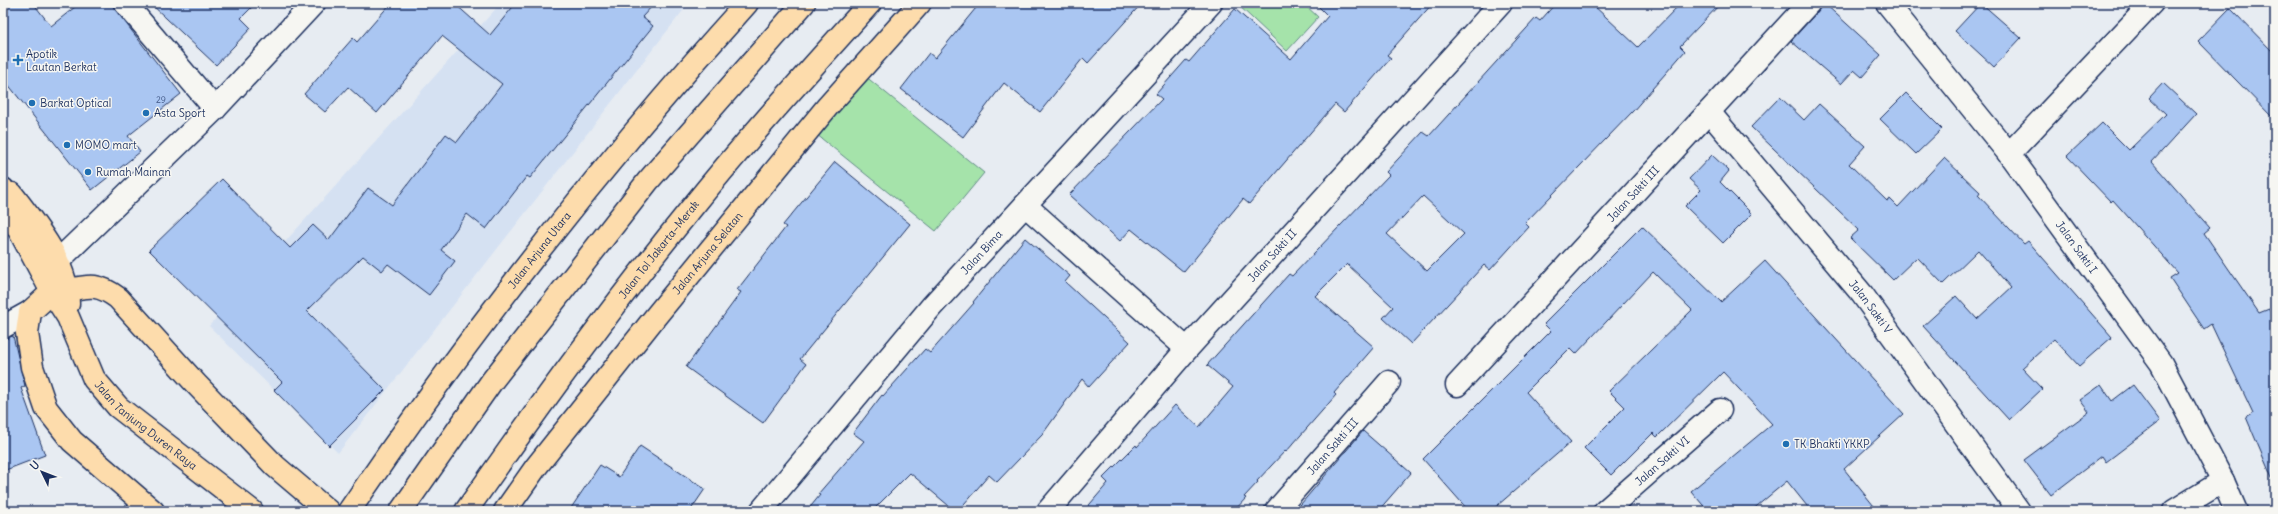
<svg xmlns="http://www.w3.org/2000/svg" width="2278" height="514" viewBox="0 0 2278 514" font-family="Delius,sans-serif">
  <rect width="100%" height="100%" fill="#e7ecf2"/>
  <filter id="ink" filterUnits="userSpaceOnUse"><feTurbulence type="fractalNoise" baseFrequency=".025" numOctaves="2"/><feDisplacementMap in="SourceGraphic" scale="8" xChannelSelector="R" yChannelSelector="G"/><feConvolveMatrix kernelMatrix="1 2 1 2 8 2 1 2 1" color-interpolation-filters="sRGB"/></filter>
  <g filter="url(#ink)">
    <path fill="#d5e1f2" d="M 501,3 L 689,3 L 338,453 L 209,326 Z"/>
    <g fill="#a5e3aa" stroke="#608984">
      <path d="M 1236,3 L 1303,3 L 1318,17 L 1287,51 Z"/>
      <path d="M 859,71 L 984,173 L 936,231 L 811,130 Z"/>
    </g>
    <g fill="#aac6f2" stroke="#1b2f5e" fill-rule="evenodd">
      <path d="M 3,3 L 33,3 L 51,26 L 80,3 L 110,3 L 181,94 L 128,136 L 140,152 L 92,190 L 3,78 Z"/>
      <path d="M 150,3 L 256,3 L 241,18 L 251,28 L 216,65 Z"/>
      <path d="M 391,3 L 454,3 L 490,35 L 516,3 L 655,3 L 642,17 L 653,26 L 530,178 L 527,176 L 486,229 L 467,214 L 441,250 L 455,261 L 429,295 L 388,264 L 382,271 L 363,256 L 307,311 L 385,390 L 329,446 L 274,390 L 282,382 L 149,250 L 222,179 L 290,248 L 313,225 L 329,240 L 368,188 L 392,205 L 446,134 L 457,142 L 502,84 L 442,36 L 377,113 L 348,87 L 325,112 L 304,94 L 353,38 L 357,42 Z"/>
      <path d="M 980,3 L 1142,3 L 1088,63 L 1083,58 L 1040,112 L 1004,83 L 963,137 L 901,89 L 929,53 L 935,58 Z"/>
      <path d="M 1315,3 L 1433,3 L 1387,55 L 1391,58 L 1344,112 L 1335,104 L 1249,204 L 1243,199 L 1184,272 L 1131,229 L 1120,241 L 1069,195 L 1162,99 L 1156,94 L 1186,60 L 1189,62 L 1235,9 L 1291,59 L 1328,16 Z"/>
      <path d="M 1556,3 L 1591,3 L 1638,47 L 1681,3 L 1721,3 L 1680,46 L 1685,51 L 1633,111 L 1525,223 L 1529,227 L 1490,270 L 1484,265 L 1411,344 L 1383,318 L 1393,307 L 1347,264 L 1315,296 L 1374,347 L 1334,393 L 1336,395 L 1286,452 L 1285,451 L 1257,481 L 1258,482 L 1244,497 L 1246,498 L 1234,511 L 1084,511 L 1108,483 L 1103,478 L 1136,445 L 1137,447 L 1175,405 L 1199,427 L 1233,387 L 1207,365 L 1289,274 L 1292,276 L 1389,175 L 1386,172 L 1423,132 L 1429,136 L 1536,18 L 1540,21 ZM 1423,196 L 1464,234 L 1427,271 L 1387,234 Z"/>
      <path d="M 1821,3 L 1824,3 L 1881,55 L 1862,77 L 1854,70 L 1841,84 L 1791,41 L 1818,11 Z"/>
      <path d="M 1981,3 L 2021,38 L 1994,67 L 1955,31 Z"/>
      <path d="M 2230,8 L 2275,54 L 2275,120 L 2198,41 Z"/>
      <path d="M 2163,83 L 2196,114 L 2152,162 L 2210,228 L 2204,233 L 2259,313 L 2269,309 L 2275,322 L 2275,485 L 2246,417 L 2253,413 L 2211,324 L 2204,329 L 2170,278 L 2178,273 L 2113,200 L 2111,202 L 2067,156 L 2102,123 L 2129,150 L 2166,114 L 2149,98 Z"/>
      <path d="M 1906,93 L 1942,129 L 1916,154 L 1880,119 Z"/>
      <path d="M 1780,97 L 1804,120 L 1819,104 L 1865,146 L 1849,164 L 1887,201 L 1890,199 L 1898,207 L 1944,158 L 1980,192 L 1978,195 L 2024,244 L 2028,241 L 2112,337 L 2079,366 L 2054,339 L 2022,368 L 2042,389 L 2009,420 L 1923,326 L 1956,296 L 1977,319 L 2011,288 L 1978,250 L 1943,284 L 1917,257 L 1893,280 L 1850,238 L 1859,230 L 1751,127 Z"/>
      <path d="M 1712,155 L 1729,171 L 1720,182 L 1752,214 L 1723,243 L 1685,206 L 1701,190 L 1689,179 Z"/>
      <path d="M 835,162 L 910,224 L 800,359 L 806,364 L 763,423 L 686,367 L 741,292 L 737,290 L 786,227 L 783,225 Z"/>
      <path d="M 1642,226 L 1721,302 L 1765,261 L 1904,414 L 1844,469 L 1878,511 L 1811,511 L 1787,481 L 1751,511 L 1708,511 L 1691,491 L 1772,424 L 1723,372 L 1657,437 L 1653,433 L 1611,475 L 1584,448 L 1625,407 L 1609,391 L 1692,310 L 1653,272 L 1576,354 L 1570,348 L 1526,392 L 1571,442 L 1491,511 L 1469,511 L 1423,459 L 1551,331 L 1544,324 Z"/>
      <path d="M 1025,238 L 1070,276 L 1065,282 L 1130,342 L 1089,387 L 1082,379 L 1042,435 L 997,482 L 989,475 L 958,511 L 955,511 L 910,473 L 872,511 L 807,511 L 820,495 L 818,494 L 864,441 L 853,433 L 882,395 L 883,396 L 925,349 L 930,353 L 974,303 L 973,302 Z"/>
      <path d="M 13,336 L 25,386 L 21,388 L 45,455 L 3,471 L 3,339 Z"/>
      <path d="M 2101,385 L 2112,401 L 2133,385 L 2160,421 L 2106,462 L 2102,456 L 2051,495 L 2024,460 L 2089,412 L 2080,400 Z"/>
      <path d="M 1363,431 L 1411,473 L 1378,511 L 1295,511 Z"/>
      <path d="M 640,446 L 705,489 L 690,511 L 569,511 L 600,465 L 619,477 Z"/>
    </g>
    <g fill="none" stroke-linecap="round" stroke-linejoin="round">
      <defs>
        <g id="minor">
          <path d="M 125,3 L 215,109"/>
          <path id="s1" d="M 1887,3 L 2009,154 L 2161,363 L 2223,481 L 2236,511"/>
          <path id="s2" d="M 1709,112 L 1862,294 L 2019,511"/>
          <path d="M 2009,154 L 2152,3"/>
          <path d="M 1025,205 L 1187,349"/>
          <path d="M 58,261 L 215,109 L 314,3"/>
          <path d="M 3,327 L 30,312"/>
          <path id="s3" d="M 1457,385 L 1809,3"/>
          <path id="s4" d="M 761,511 L 932,306 L 1211,3"/>
          <path id="s5" d="M 1048,511 L 1187,349 L 1501,3"/>
          <path id="s6" d="M 1276,511 L 1389,382"/>
          <path id="s7" d="M 1605,511 L 1720,410"/>
          <path d="M 2174,511 L 2223,481"/>
        </g>
        <g id="major">
          <path id="s8" d="M 3,189 L 18,228 L 52,292 L 68,317 L 94,379 L 118,407 L 252,511"/>
          <path d="M 12,194 C 36,226 68,263 68,304"/>
          <path d="M 68,290 C 91,285 99,284 118,298 L 196,384 L 275,466 L 328,511"/>
          <path d="M 52,292 L 30,312 L 27,333 L 32,367 L 46,408 L 72,441 L 153,511"/>
          <path id="s9" d="M 349,511 C 470,333 603,162 747,3"/>
          <path id="s10" d="M 505,511 L 536,467 L 656,316 L 828,106 L 920,3"/>
        </g>
        <g id="highway">
          <path d="M 401,511 L 492,381 L 648,181 L 804,3"/>
          <path id="s11" d="M 466,511 C 537,409 611,307 690,210 C 747,139 809,71 870,3"/>
        </g>
      </defs>
      <use href="#minor" stroke="#1b2f5e" stroke-width="25"/>
      <use href="#major" stroke="#1b2f5e" stroke-width="25"/>
      <use href="#highway" stroke="#1b2f5e" stroke-width="25"/>
      <use href="#minor" stroke="#f6f6f2" stroke-width="22"/>
      <use href="#major" stroke="#fddcac" stroke-width="22"/>
      <use href="#highway" stroke="#fddcac" stroke-width="22"/>
    </g>
  </g>
  <g fill="#1f6fb2" stroke="#f6f6f2" stroke-width="1.5">
    <path d="M16 54h4v4h4v4h-4v4h-4v-4h-4v-4h4z"/>
    <circle cx="32" cy="103" r="4"/>
    <circle cx="146" cy="113" r="4"/>
    <circle cx="67" cy="145" r="4"/>
    <circle cx="88" cy="172" r="4"/>
    <circle cx="1786" cy="444" r="4"/>
  </g>
  <g text-anchor="middle" dominant-baseline="central" stroke-width="3" stroke-linejoin="round" paint-order="stroke">
    <g font-size="9" fill="#3f5583">
      <text x="161" y="99">29</text>
    </g>
    <g font-size="11" fill="#1b2f5e" stroke="#f6f6f2" text-anchor="start">
      <text x="26" y="54">Apotik<tspan x="26" dy="13">Lautan Berkat</tspan></text>
      <text x="40" y="103">Barkat Optical</text>
      <text x="154" y="113">Asta Sport</text>
      <text x="75" y="145">MOMO mart</text>
      <text x="96" y="172">Rumah Mainan</text>
      <text x="1794" y="444">TK Bhakti YKKP</text>
    </g>
    <g font-size="11" fill="#1b2f5e" stroke="#f6f6f2">
      <text stroke="none"><textPath href="#s3" startOffset="260">Jalan Sakti III</textPath></text>
      <text stroke="none"><textPath href="#s1" startOffset="309">Jalan Sakti I</textPath></text>
      <text stroke="none"><textPath href="#s9" startOffset="323">Jalan Arjuna Utara</textPath></text>
      <text stroke="none"><textPath href="#s11" startOffset="325">Jalan Tol Jakarta–Merak</textPath></text>
      <text stroke="none"><textPath href="#s10" startOffset="328">Jalan Arjuna Selatan</textPath></text>
      <text stroke="none"><textPath href="#s4" startOffset="340">Jalan Bima</textPath></text>
      <text stroke="none"><textPath href="#s5" startOffset="340">Jalan Sakti II</textPath></text>
      <text stroke="none"><textPath href="#s2" startOffset="253">Jalan Sakti V</textPath></text>
      <text stroke="none"><textPath href="#s8" startOffset="281">Jalan Tanjung Duren Raya</textPath></text>
      <text stroke="none"><textPath href="#s6" startOffset="86">Jalan Sakti III</textPath></text>
      <text stroke="none"><textPath href="#s7" startOffset="76">Jalan Sakti VI</textPath></text>
    </g>
  </g>
  <rect width="2278" height="514" fill="none" stroke="#f6f6f2" stroke-width="16"/>
  <rect x="8" y="8" width="2262" height="498" fill="none" stroke="#1b2f5e" stroke-width="1.5" filter="url(#ink)"/>
  <g transform="translate(42 472) rotate(313)" stroke="#f6f6f2" stroke-width="3" paint-order="stroke">
  <path d="M0-3L7 15L0 10L-7 15Z" fill="#1b2f5e"/>
  <text y="-6" font-size="11" font-weight="bold" text-anchor="middle" fill="#1b2f5e">U</text>
  </g>
</svg>
